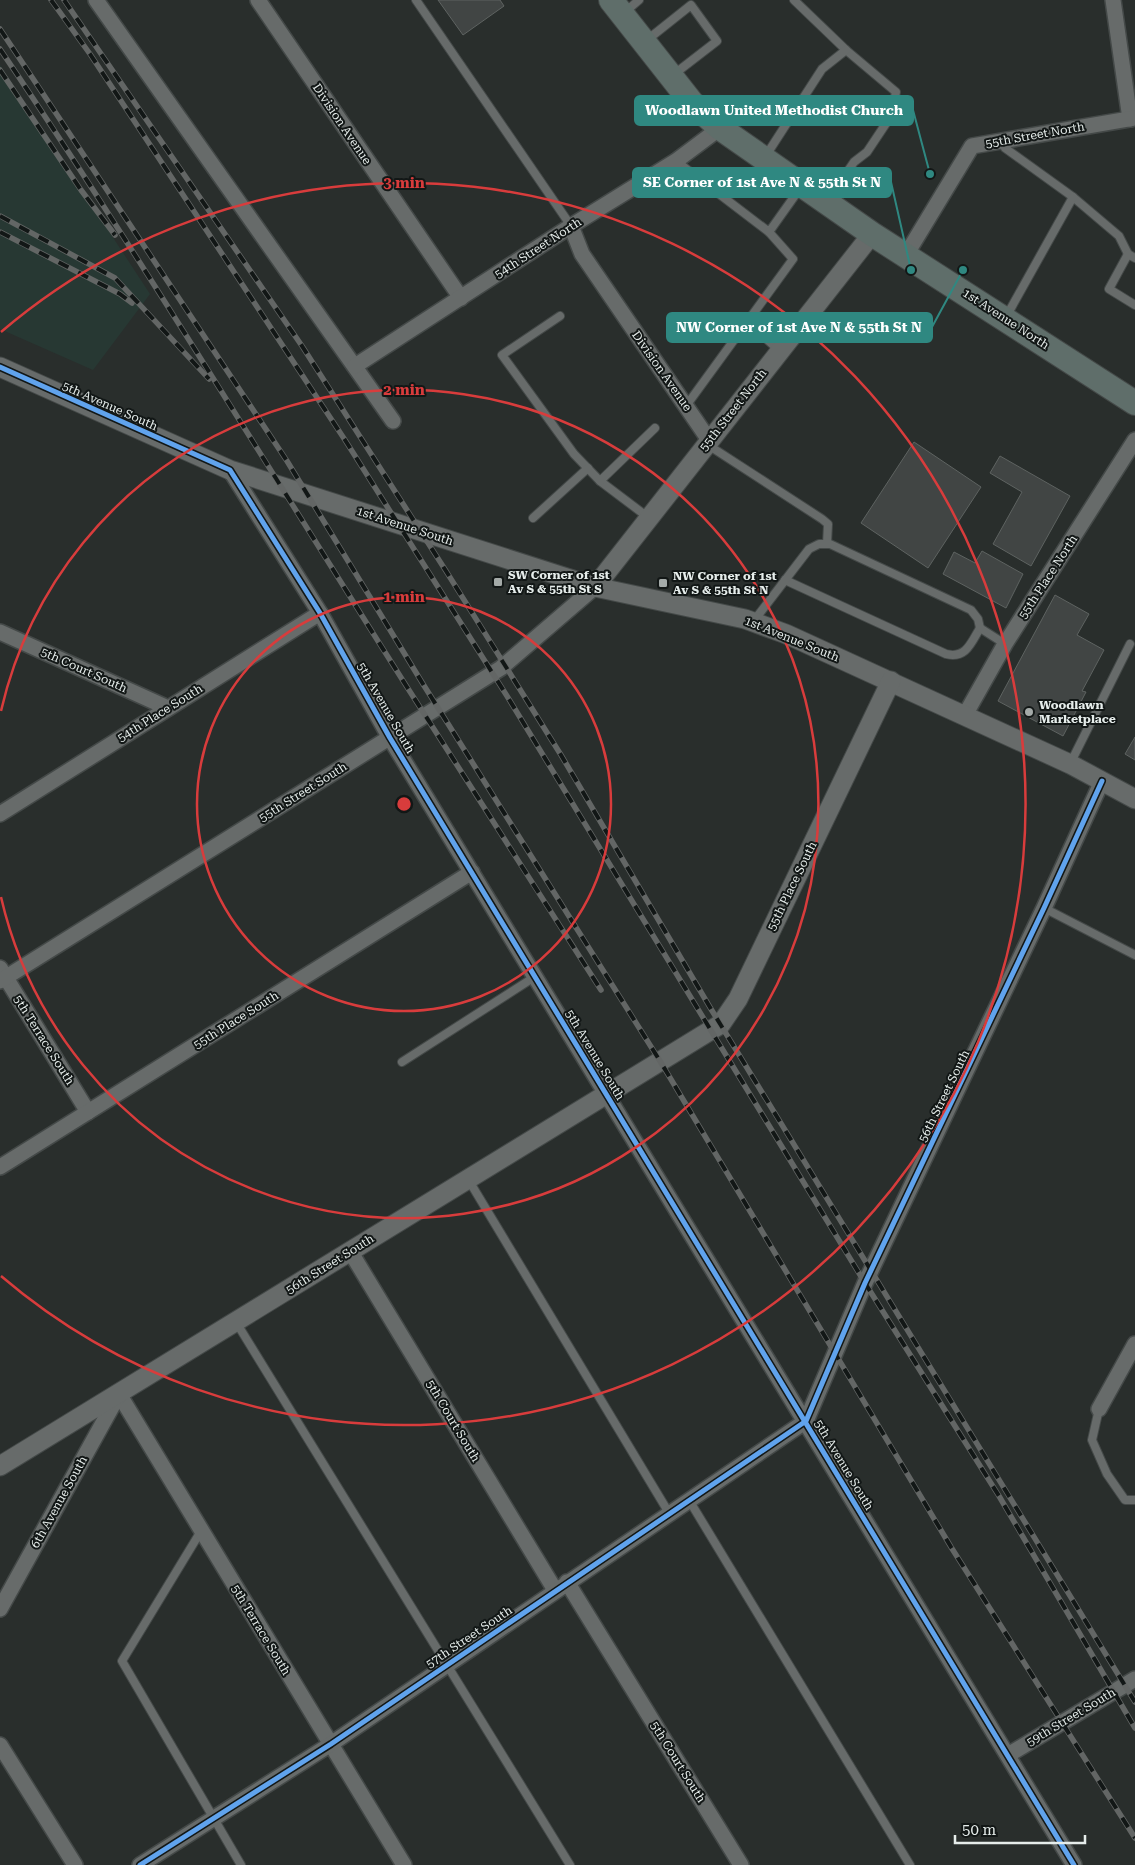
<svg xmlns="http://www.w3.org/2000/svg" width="1135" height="1865" viewBox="0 0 1135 1865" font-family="'Roboto Serif',serif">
  <rect width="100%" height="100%" fill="#292e2c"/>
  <path fill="#273833" d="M 0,65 L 150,294 L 93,370 L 0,329 Z"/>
  <g fill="#414544" stroke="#5e6361">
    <path d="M 438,0 L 500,0 L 504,6 L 463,35 Z"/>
    <path d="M 914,442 L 981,487 L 928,568 L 861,523 Z"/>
    <path d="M 1000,456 L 1070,496 L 1031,566 L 993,544 L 1022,492 L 990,473 Z"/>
    <path d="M 982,551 L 1023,574 L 1006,608 L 943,574 L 954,552 L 975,563 Z"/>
    <path d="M 1055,595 L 1089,614 L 1077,635 L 1104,650 L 1082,691 L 1086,692 L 1063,736 L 998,701 Z"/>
    <path d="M 1135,737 L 1135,760 L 1125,754 Z"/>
  </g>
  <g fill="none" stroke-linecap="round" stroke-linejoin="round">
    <defs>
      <g id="service">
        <path d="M 416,0 L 571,226"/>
        <path d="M 794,0 L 846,50 L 896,92 L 891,116 L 867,152 L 854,162 L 828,200"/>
        <path d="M 625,12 L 639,0"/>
        <path d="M 647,40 L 691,5 L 717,41 L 673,75"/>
        <path d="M 1002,141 L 1005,148 L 1073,197 L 1119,236 L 1128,254"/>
        <path d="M 765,157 L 822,69 L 846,50"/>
        <path d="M 676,161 L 769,232 L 801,187"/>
        <path d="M 1135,258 L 1128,254 L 1109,289 L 1135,305"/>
        <path d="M 560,316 L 502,355 L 574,454 L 600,481 L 649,518"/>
        <path d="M 1006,317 L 1073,197"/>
        <path d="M 747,322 L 780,351"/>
        <path d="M 686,406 L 793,259 L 769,232"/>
        <path d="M 708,445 L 822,519 L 828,524 L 827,544"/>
        <path d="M 600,481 L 655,428"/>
        <path d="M 533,518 L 588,468"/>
        <path d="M 785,580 L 946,654 C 966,659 971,643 980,628"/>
        <path d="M 753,622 L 809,549 L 819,544 L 830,544 L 971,610 L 978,619 L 980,628 L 1005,644"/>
        <path d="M 1070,764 L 1130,644"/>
        <path d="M 1044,908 L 1135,955"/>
        <path d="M 402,1062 L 536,976"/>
        <path d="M 468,1179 L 669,1513"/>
        <path d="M 236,1322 L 570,1865"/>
        <path d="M 1099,1409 L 1092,1440 L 1107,1474 L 1125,1500 L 1135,1500"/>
        <path d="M 689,1500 L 910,1865"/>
        <path d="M 201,1531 L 122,1661 L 241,1865"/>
      </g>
      <g id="minor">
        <path d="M 96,0 L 393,421"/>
        <path d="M 258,0 L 461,298"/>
        <path d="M 1113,0 L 1130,119"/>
        <path d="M 571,226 L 582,254 L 709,440"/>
        <path d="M 906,255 L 972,146 L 1135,118"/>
        <path d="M 355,366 L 571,226 L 676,161 L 720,128"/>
        <path d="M 230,470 L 320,613 L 390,738 L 1074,1865"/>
        <path d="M 0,632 L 168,708"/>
        <path d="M 965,715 L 1005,644 L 1135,440"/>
        <path d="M 0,814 L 320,613"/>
        <path d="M 0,968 L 88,1112"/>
        <path d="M 0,981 L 501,668 L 595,587"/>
        <path d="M 0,1167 L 472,872"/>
        <path d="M 350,1251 L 555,1590"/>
        <path d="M 119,1394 L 404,1865"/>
        <path d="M 1099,1409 L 1135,1344"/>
        <path d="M 567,1582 L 741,1865"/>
        <path d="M 0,1609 L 119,1394"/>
        <path d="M 0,1745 L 75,1865"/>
        <path d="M 1008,1755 L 1135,1679"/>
        <path d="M 140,1865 L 331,1744 L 806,1421 L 865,1283 L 1044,908 L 1102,781"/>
      </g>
      <g id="tertiary">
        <path d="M 0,367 L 230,470 L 595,587 L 745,619 L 786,634 L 1070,764 L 1135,799"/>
        <path d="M 595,587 L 872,234"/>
        <path d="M 0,1466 L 721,1024 L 738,999 L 891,681"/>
      </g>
      <path id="primary" d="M 611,0 L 692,103 L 720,128 L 872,234 L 1135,403"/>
    </defs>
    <use href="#service" stroke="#444948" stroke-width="10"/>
    <use href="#minor" stroke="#444948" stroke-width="18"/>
    <use href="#tertiary" stroke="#444948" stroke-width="21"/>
    <use href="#primary" stroke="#444948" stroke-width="26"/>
    <use href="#service" stroke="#676b6a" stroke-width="8"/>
    <use href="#minor" stroke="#676b6a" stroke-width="15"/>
    <use href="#tertiary" stroke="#676b6a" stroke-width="19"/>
    <use href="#primary" stroke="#5f6e6a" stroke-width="24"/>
    <defs>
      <g id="rail">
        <path d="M 51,0 L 90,54 L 345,440 L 507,696 L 865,1283 L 999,1496 L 1135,1728"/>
        <path d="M 64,0 L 302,346 L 446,571 L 561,755 L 711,1009 L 1135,1702"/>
        <path d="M 0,29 L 287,461 L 423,684 L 660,1061 L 951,1547 L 1135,1838"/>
        <path d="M 0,49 C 141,258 272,474 407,687 C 472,788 536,889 601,990"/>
        <path d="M 0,70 L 81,190 L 115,235"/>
        <path d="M 0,216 L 115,278 L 209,379"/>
        <path d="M 0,232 L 120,294 L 132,303"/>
      </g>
    </defs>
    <use href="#rail" stroke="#636665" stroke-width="5.5"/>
    <use href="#rail" stroke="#121716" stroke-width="4" stroke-dasharray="11" stroke-linecap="butt"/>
    <defs>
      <g id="cycleway">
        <path d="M 0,367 L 230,470 L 320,613 L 390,738 L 1074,1865"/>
        <path d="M 140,1865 L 331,1744 L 806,1421 L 865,1283 L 1044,908 L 1102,781"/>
      </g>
    </defs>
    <use href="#cycleway" stroke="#121716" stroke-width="8"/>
    <use href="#cycleway" stroke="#60a3ed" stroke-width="5"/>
  </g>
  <g fill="none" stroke="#d83c3c" stroke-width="2.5">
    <circle cx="404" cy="804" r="207"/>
    <path d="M1 711A414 414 0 1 1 1 897"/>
    <path d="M1 332A621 621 0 1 1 1 1276"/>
  </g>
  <g fill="#a4aaa8" stroke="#121716" stroke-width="2">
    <rect x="493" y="577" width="10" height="10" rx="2.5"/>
    <rect x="658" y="578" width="10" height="10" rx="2.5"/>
    <circle cx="1029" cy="712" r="5"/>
  </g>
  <g text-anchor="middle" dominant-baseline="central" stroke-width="4" stroke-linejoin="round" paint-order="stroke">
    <g font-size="12" fill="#e6edeb" stroke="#121716">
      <text transform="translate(342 124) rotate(56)">Division Avenue</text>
      <text transform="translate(1035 135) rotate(-10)">55th Street North</text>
      <text transform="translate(538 248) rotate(-33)">54th Street North</text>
      <text transform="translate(1006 319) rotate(33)">1st Avenue North</text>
      <text transform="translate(662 371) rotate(55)">Division Avenue</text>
      <text transform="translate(110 406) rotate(24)">5th Avenue South</text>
      <text transform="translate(733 410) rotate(-52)">55th Street North</text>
      <text transform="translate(405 526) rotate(18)">1st Avenue South</text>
      <text transform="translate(1048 577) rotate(-57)">55th Place North</text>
      <text transform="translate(792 639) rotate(22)">1st Avenue South</text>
      <text transform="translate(84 670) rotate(24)">5th Court South</text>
      <text transform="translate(386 708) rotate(60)">5th Avenue South</text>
      <text transform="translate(160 713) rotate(-32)">54th Place South</text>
      <text transform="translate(303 792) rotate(-32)">55th Street South</text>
      <text transform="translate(792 886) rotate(-64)">55th Place South</text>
      <text transform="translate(236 1020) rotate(-32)">55th Place South</text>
      <text transform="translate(44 1040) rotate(58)">5th Terrace South</text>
      <text transform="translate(595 1055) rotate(59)">5th Avenue South</text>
      <text transform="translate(944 1096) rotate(-64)">56th Street South</text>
      <text transform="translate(330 1264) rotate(-32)">56th Street South</text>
      <text transform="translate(453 1421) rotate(59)">5th Court South</text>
      <text transform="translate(844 1465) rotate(59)">5th Avenue South</text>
      <text transform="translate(59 1502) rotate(-61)">6th Avenue South</text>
      <text transform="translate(261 1630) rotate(59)">5th Terrace South</text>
      <text transform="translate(469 1637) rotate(-34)">57th Street South</text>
      <text transform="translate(1071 1717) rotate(-31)">59th Street South</text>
      <text transform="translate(678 1762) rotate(58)">5th Court South</text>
    </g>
    <g font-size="12" font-weight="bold" fill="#e6edeb" stroke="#121716" text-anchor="start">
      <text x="508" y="575">SW Corner of 1st<tspan x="508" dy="14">Av S &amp; 55th St S</tspan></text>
      <text x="673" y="576">NW Corner of 1st<tspan x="673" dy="14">Av S &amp; 55th St N</tspan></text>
      <text x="1039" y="705">Woodlawn<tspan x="1039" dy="14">Marketplace</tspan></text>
    </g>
  </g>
  <circle cx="404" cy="804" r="8" fill="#d83c3c" stroke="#121716" stroke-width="2.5"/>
  <g font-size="15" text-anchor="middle" font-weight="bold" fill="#d83c3c" stroke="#121716" stroke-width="4" stroke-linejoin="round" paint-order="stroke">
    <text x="404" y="188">3 min</text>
    <text x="404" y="395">2 min</text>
    <text x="404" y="602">1 min</text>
  </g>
  <path fill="none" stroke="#2f8881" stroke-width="2" d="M930 174L913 110M911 270L891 182M963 270L932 327"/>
  <g fill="#2f8881" stroke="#121716" stroke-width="2">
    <circle cx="930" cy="174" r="5"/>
    <circle cx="911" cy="270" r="5"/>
    <circle cx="963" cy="270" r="5"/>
  </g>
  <g fill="#2f8881" stroke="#2f8881" stroke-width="2">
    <rect x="635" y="96" width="278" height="29" rx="5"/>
    <rect x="633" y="168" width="258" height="29" rx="5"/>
    <rect x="667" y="313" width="265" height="29" rx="5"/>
  </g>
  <g font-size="14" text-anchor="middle" font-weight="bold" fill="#fff">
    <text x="774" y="115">Woodlawn United Methodist Church</text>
    <text x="762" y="187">SE Corner of 1st Ave N &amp; 55th St N</text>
    <text x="799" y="332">NW Corner of 1st Ave N &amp; 55th St N</text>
  </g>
  <path d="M955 1835v8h130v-8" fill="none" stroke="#e6edeb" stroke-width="2.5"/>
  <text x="962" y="1835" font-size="15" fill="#e6edeb" stroke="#121716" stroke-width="4" paint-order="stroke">50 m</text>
</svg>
